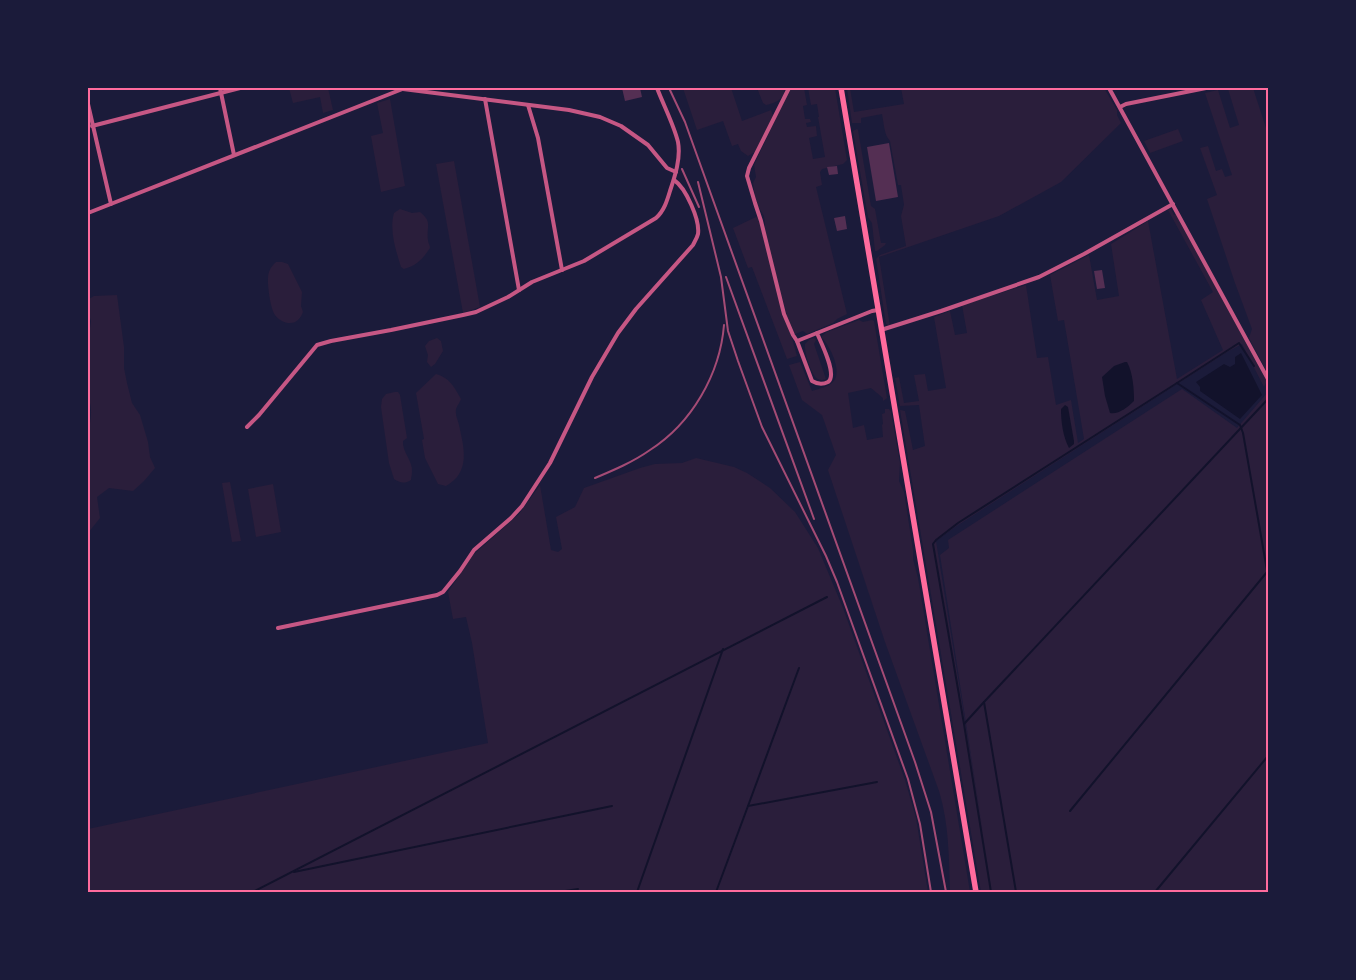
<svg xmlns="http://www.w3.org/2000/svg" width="1356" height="980" viewBox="0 0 1356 980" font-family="Arial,sans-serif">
  <rect width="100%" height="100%" fill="#1b1b3a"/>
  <g fill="#2a1e3b">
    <path d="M 289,88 L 328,88 L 333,110 L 323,113 L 320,97 L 293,103 Z"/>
    <path d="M 683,88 L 731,88 L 742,121 L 771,110 L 773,116 L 755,152 L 748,156 L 741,151 L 738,144 L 732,146 L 723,121 L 697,130 Z"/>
    <path d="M 757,88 L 784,88 C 786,99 775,103 766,105 L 763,103 Z"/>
    <path d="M 790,88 L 804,88 L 807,105 L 803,106 L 805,119 L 810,119 L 811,122 L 806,123 L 807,127 L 816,126 L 817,136 L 809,138 L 813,159 L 825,157 L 818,117 L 819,117 L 817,104 L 811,105 L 808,88 L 835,88 L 847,160 L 843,164 L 822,169 L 820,172 L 822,185 L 816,187 L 847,314 L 837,319 L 833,323 L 807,334 L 803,331 L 795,334 L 787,316 L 768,245 L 764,229 L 765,224 L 764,216 L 756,203 L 753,183 L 756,177 L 754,165 Z"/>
    <path d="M 847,88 L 850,88 L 854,112 L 904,104 L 901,88 L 1104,88 L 1117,110 L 1117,115 L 1121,123 L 1061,182 L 999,216 L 879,257 L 890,326 L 886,324 L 876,259 L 880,255 L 906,246 L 901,216 L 904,205 L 901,185 L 898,185 L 890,141 C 884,135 884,124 882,114 L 861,118 L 861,123 L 852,123 Z"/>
    <path d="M 1235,88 L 1253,88 L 1268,134 L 1268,374 L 1249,338 L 1252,329 L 1235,283 L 1207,199 L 1217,195 L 1200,148 L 1208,146 L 1216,171 L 1222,169 L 1225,177 L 1232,175 L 1205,93 L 1218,90 L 1230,128 L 1239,125 L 1228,89 Z"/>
    <path d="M 390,99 L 405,186 L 381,192 L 371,136 L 383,133 L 377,103 Z"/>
    <path d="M 857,129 L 858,130 L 871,206 L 875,209 L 881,243 L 886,243 L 885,245 L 877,251 L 875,251 L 872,223 L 868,217 L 853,131 Z"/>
    <path d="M 1178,129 L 1183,141 L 1150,153 L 1144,141 Z"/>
    <path d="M 454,161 L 480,307 L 463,313 L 436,164 Z"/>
    <path d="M 400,209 L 412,213 L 420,212 C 433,222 426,227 428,240 C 428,243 430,245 430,248 C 422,260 417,265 404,269 L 401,267 C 396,251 389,230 394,213 Z"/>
    <path d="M 1171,209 L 1174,215 L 1176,214 L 1267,381 L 1264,387 L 1242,344 L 1227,352 L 955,527 L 936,541 L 983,833 L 940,555 L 949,548 L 948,540 L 1182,389 L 1237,428 L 1268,392 L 1268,892 L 981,892 L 900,410 L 905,411 L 913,450 L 925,446 L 919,405 L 900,406 L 895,378 L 899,377 L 904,403 L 919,401 L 914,375 L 925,374 L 928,391 L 946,388 L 934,317 L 950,311 L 955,335 L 967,333 L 962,305 L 1026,285 L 1037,358 L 1048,357 L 1056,405 L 1071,400 L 1078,443 L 1084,439 L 1064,320 L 1058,321 L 1050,275 L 1089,255 L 1097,300 L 1119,296 L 1111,244 L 1148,221 L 1177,379 L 1223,350 L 1201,300 L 1213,292 L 1168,210 Z"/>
    <path d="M 756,217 L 758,218 L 797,356 L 787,359 L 752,267 L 748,268 L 733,228 Z"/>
    <path d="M 276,262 L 282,262 L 288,264 L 302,292 L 301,306 L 303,312 C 302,314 301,317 299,319 C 292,327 280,322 275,315 C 270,308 266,279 269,272 C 270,268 273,265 276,262 Z"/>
    <path d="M 117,295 L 124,347 L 124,368 L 127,383 L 132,403 L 140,415 L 148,442 L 150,457 L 155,468 L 144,481 L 133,491 L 109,488 L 97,497 L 100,518 L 88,533 L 88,431 C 91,421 93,407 88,398 L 88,341 L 91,321 L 88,312 L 89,299 L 94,296 Z"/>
    <path d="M 859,320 L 863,322 L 872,320 L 874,321 L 887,398 L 883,401 L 883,398 L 871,388 L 848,393 L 853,428 L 864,425 L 867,440 L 883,437 L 882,425 L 883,424 L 882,414 L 885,413 L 885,409 L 889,409 L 891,412 L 900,463 L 899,481 L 904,492 L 913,550 L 913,559 L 918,578 L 970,892 L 950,892 C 949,859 949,823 939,791 L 885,642 L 828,470 L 836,455 L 822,415 L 802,400 L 789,365 L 800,362 L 812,391 C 818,389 828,387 833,382 C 843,372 830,346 822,338 L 822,336 L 827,332 Z"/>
    <path d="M 437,338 L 441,341 L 443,351 L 435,364 L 431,367 L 427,362 L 428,355 L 425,346 L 429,341 Z"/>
    <path d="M 814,338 L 816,340 L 814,344 L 826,379 C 822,380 822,381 818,379 C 811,376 804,351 805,344 L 810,339 Z"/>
    <path d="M 436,374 C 449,377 455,388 461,399 C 460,402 457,406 456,409 C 455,415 458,420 459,425 C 464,448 471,472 446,486 L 438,484 L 425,458 L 422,440 L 424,439 L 416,393 Z"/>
    <path d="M 395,392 L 398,392 L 400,395 L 407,438 L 403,441 C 402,452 413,461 412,472 C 412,475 411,478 411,480 C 404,484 400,483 394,479 L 389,463 L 381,407 L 382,399 L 386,394 Z"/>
    <path d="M 696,458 L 734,467 L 747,473 L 770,488 L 795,512 L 818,548 L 843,608 L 905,780 L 916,818 L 928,892 L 88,892 L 88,829 L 488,743 L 472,643 L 466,617 L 453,619 L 448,592 L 473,555 L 519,514 L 540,485 L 551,550 L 558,552 L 562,549 L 556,517 L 575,507 L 584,488 L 640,468 L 655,464 L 682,463 Z"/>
    <path d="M 230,482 L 241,541 L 232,542 L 222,483 Z"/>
    <path d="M 273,484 L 281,532 L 256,537 L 248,489 Z"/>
  </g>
  <g fill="#12122b">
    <path d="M 1241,353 L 1262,395 L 1240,419 L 1200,391 L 1200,387 L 1196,382 L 1224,364 L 1230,367 L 1235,364 L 1235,357 Z"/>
    <path d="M 1125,362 L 1127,362 C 1133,373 1134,389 1134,401 C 1128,407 1118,415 1110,413 L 1105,396 L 1102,377 L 1114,366 Z"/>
    <path d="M 1065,405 L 1068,407 L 1074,441 L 1074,444 L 1069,448 C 1063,437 1061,422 1061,409 Z"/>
  </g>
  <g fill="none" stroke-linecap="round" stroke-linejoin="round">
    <g stroke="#12122b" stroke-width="2">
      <path d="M 1254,366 L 1239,343 L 1177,383 L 1240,425 L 1243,433 L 1268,576"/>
      <path d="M 984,702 L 964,724 L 933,544 L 936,540 L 958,523 L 1177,383"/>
      <path d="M 964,724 L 991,892"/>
      <path d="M 748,806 L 799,668"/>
      <path d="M 1070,811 L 1267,572"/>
      <path d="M 294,872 L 612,806"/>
      <path d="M 253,892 L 827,597"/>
      <path d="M 559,892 L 578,889"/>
      <path d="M 637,892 L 723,649"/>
      <path d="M 716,892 L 748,806 L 877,782"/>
      <path d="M 911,892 L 918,891"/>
      <path d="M 1016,892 L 984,702 L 1268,399"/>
      <path d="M 1155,892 L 1268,756"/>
    </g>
  </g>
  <g fill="#542f53">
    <path d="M 622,88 L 640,88 L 642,97 L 625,101 Z"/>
    <path d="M 889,143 L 898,197 L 876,201 L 867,147 Z"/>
    <path d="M 837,166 L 838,174 L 829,175 L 827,167 Z"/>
    <path d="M 845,216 L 847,229 L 837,231 L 834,218 Z"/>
    <path d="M 1102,270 L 1105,288 L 1097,289 L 1094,271 Z"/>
  </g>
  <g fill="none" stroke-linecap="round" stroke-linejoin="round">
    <g stroke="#c65784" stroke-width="4">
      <path d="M 220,88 L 234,155"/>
      <path d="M 789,88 L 749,168 L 747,176 L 755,203 L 761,221 L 784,314 L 793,335 L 797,341 L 812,381 C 817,384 822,385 828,382 C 838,375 821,343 817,333 L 872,311 L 878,310"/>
      <path d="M 1109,88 L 1268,379"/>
      <path d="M 403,89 L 569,110 L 600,117 L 621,126 L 648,145 L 667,168 L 676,172"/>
      <path d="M 485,99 L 519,290"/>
      <path d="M 88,104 L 111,204"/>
      <path d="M 528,105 L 538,138 L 562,270"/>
      <path d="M 1120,107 L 1126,104 L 1206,88"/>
      <path d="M 92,126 L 240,88"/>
      <path d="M 88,213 L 405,88"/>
      <path d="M 881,330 L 941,311 L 1039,277 L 1084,254 L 1173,204"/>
      <path d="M 797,341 L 817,333"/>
      <path d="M 247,427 L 259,415 L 317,345 L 331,341 L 391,330 L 463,315 L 476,312 L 508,297 L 532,282 L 584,261 L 656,218 C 664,211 667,201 670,191 C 675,176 681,158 678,142 C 674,125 663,104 657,88"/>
      <path d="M 278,628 L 437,595 L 443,592 L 460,571 L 474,550 L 511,518 L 522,506 L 550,463 L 592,377 L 618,333 L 636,309 L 693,245 C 695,241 697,238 698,234 C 700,220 686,188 674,180"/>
    </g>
    <path stroke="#ff6b9d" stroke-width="5.5" d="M 841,88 L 976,892"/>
    <g stroke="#a44b75" stroke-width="2">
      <path d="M 669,88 L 685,122 L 915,762 L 931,812 L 946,892"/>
      <path d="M 682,169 L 699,207"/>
      <path d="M 698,182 L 721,277 L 728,331 L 738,361 L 762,427 L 826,556 L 837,582 L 908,779 L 920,824 L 931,892"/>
      <path d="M 726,277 L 814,519"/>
      <path d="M 595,478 C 614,470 633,462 650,450 C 692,423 720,374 724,325"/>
    </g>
  </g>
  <rect width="1356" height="980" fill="none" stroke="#1b1b3a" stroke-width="178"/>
  <rect x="89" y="89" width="1178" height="802" fill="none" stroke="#ff6b9d" stroke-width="2"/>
</svg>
